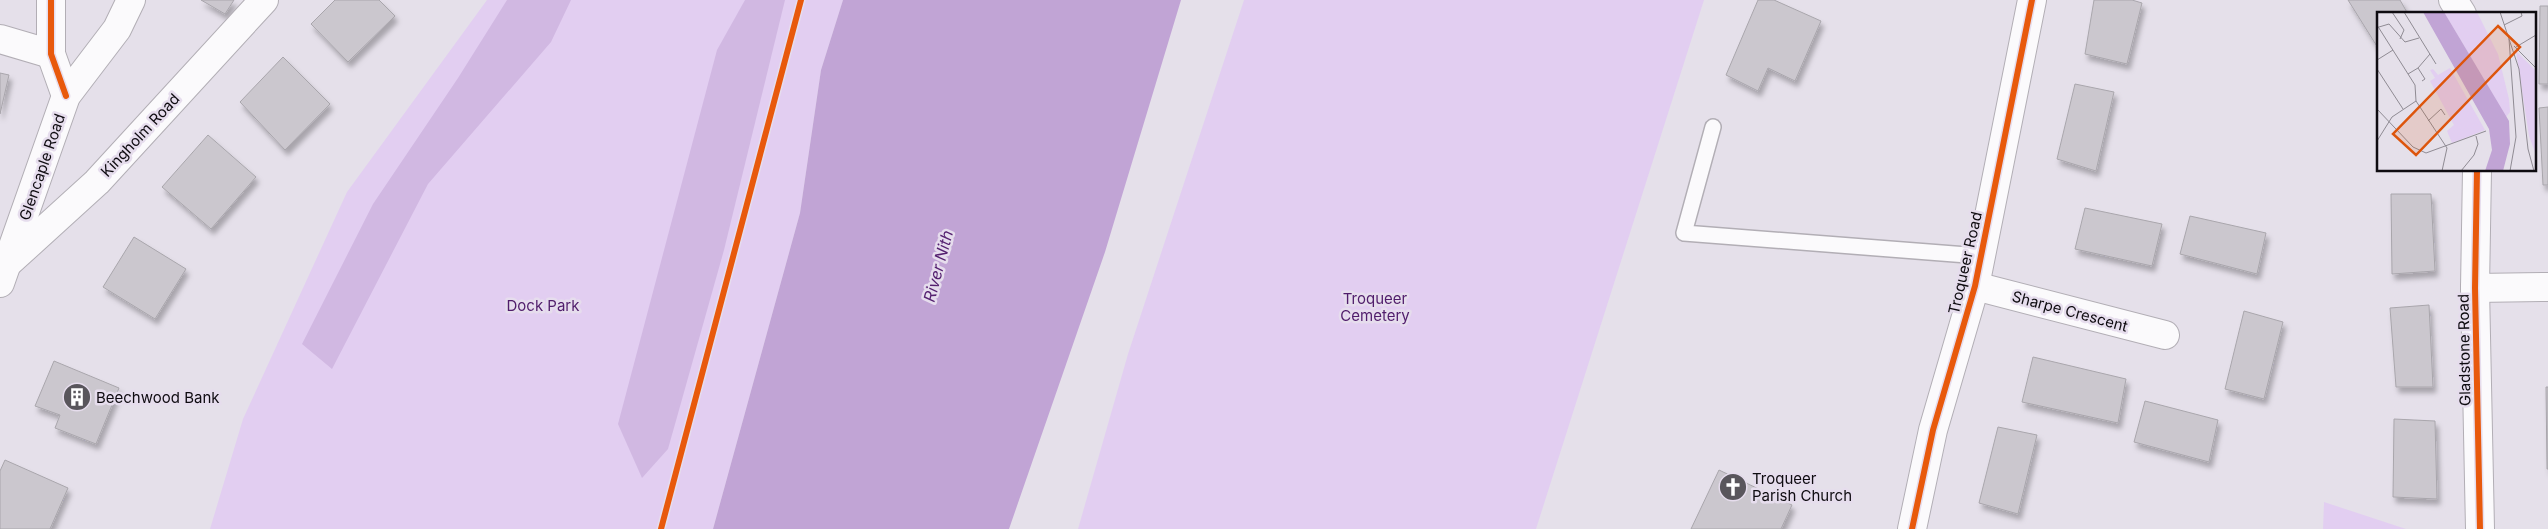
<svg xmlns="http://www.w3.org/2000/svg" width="2548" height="529" viewBox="0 0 2548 529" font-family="Inter,sans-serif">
  <defs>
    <filter id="shadow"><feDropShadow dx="3" dy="5.5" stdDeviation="2.5" flood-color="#0004"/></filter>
  </defs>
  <rect width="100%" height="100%" fill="#e5e0ea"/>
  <g fill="#e2cef1">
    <path d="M 487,0 L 843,0 L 821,70 L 800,213 L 713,529 L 210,529 L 243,419 L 347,192 Z"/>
    <path d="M 1244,0 L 1704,0 L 1536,529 L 1078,529 L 1128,354 Z"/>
    <path d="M 2324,502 L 2406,529 L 2323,529 Z"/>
  </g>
  <g fill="#d1b8e2">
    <path d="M 507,0 L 571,0 L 551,42 L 428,184 L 332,369 L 302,344 L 373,204 L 458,78 Z"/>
    <path d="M 745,0 L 785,0 L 724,250 L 668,449 L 642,478 L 618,424 L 717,50 Z"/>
  </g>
  <path fill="#c1a4d5" d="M 843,0 L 1181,0 L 1105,252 L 1009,529 L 713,529 L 800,213 L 821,70 Z"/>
  <g fill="#cbc7ce" stroke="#a9a6ac" filter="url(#shadow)">
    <path d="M 201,0 L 234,0 L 225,14 Z"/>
    <path d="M 335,0 L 379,0 L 395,16 L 348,62 L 311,24 Z"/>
    <path d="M 1758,0 L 1774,0 L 1821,21 L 1795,81 L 1768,68 L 1758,91 L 1726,75 Z"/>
    <path d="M 2094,0 L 2132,0 L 2142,3 L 2127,64 L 2085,54 Z"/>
    <path d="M 2348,0 L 2400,0 L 2408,14 L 2378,14 L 2378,48 Z"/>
    <path d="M 2540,6 L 2548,6 L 2548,84 L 2539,84 Z"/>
    <path d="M 283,57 L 330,104 L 285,150 L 240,102 Z"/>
    <path d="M 0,73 L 9,75 L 0,114 Z"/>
    <path d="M 2075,84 L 2114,92 L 2096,171 L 2057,159 Z"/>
    <path d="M 2548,107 L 2548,185 L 2543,185 L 2539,108 Z"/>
    <path d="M 208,135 L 256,177 L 211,229 L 162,187 Z"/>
    <path d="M 2391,194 L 2431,194 L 2435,271 L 2392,274 Z"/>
    <path d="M 2085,208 L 2162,224 L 2152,266 L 2075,249 Z"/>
    <path d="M 2190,216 L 2266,233 L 2257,274 L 2180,254 Z"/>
    <path d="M 134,237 L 186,269 L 155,319 L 103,287 Z"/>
    <path d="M 2429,305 L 2433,387 L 2396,387 L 2390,308 Z"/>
    <path d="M 2244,311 L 2283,322 L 2264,399 L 2225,389 Z"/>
    <path d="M 2033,357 L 2126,379 L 2118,423 L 2022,402 Z"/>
    <path d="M 54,361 L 119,388 L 96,444 L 55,428 L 60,415 L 35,406 Z"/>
    <path d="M 2546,387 L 2548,387 L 2548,469 L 2547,469 Z"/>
    <path d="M 2145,401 L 2218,420 L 2209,462 L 2134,442 Z"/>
    <path d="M 2394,419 L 2435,421 L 2437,499 L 2393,497 Z"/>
    <path d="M 1998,427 L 2037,435 L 2018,514 L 1979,503 Z"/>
    <path d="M 5,460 L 68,488 L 50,529 L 0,529 L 0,471 Z"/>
    <path d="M 1719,470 L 1792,505 L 1781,529 L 1691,529 Z"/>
  </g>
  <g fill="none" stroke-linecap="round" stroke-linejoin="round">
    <defs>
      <path id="lane" d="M 1713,127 L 1684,233 L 1980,256"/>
      <g id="street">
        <path d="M 2453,0 L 2462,14"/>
        <path d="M 0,39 L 51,54"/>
        <path d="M 2477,170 L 2475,288 L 2480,529"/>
        <path d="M 1975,286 L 2165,335"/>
        <path d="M 2475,288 L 2548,287"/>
        <path d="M 1912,529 L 1933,430 L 1975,286 L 2032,0"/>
      </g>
      <g id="secondary">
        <path d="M 51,0 L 51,54 L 66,96"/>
        <path d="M 9,262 L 97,182 L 264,0"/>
        <path d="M 0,283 L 66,96 L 117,29 L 131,0"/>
      </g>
    </defs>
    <use href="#lane" stroke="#b2aeb5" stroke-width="18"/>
    <use href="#street" stroke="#b2aeb5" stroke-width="30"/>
    <use href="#secondary" stroke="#b2aeb5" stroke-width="30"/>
    <use href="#lane" stroke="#fbfafc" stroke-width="15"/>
    <use href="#street" stroke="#fbfafc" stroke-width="28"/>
    <use href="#secondary" stroke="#fbfafc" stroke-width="28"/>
    <defs>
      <g id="cycleway">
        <path d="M 51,0 L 51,54 L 66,96"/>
        <path d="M 2477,170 L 2475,288 L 2480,529"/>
        <path d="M 661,529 L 801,0"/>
        <path d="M 1912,529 L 1933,430 L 1975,286 L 2032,0"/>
      </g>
    </defs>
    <use href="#cycleway" stroke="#e6dded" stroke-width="9"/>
    <use href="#cycleway" stroke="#e8590c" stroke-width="6"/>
  </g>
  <defs>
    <symbol id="building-disc" viewBox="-11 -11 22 22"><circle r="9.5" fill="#59565c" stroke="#e6dded"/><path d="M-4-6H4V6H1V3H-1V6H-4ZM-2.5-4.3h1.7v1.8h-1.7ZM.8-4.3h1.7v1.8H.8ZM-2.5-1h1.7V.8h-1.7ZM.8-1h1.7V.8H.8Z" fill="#fff"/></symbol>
    <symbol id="church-disc" viewBox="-11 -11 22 22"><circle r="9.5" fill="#59565c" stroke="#e6dded"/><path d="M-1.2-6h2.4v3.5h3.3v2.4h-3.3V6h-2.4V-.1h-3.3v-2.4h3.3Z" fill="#fff"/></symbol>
  </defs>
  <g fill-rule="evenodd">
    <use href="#building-disc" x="61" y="381" width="32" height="32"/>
    <use href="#church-disc" x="1717" y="471" width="32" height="32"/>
  </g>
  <g text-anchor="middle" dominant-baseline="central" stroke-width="5" stroke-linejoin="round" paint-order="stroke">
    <g font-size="15" fill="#0e0b10" stroke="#e6dded">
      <text transform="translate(140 135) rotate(-47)">Kingholm Road</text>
      <text transform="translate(42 167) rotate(-71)">Glencaple Road</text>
      <text transform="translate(1965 263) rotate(-77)">Troqueer Road</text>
      <text transform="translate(2070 311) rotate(15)">Sharpe Crescent</text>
      <text transform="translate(2464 350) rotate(-91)">Gladstone Road</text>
    </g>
    <g font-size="15" fill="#501d6b" stroke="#e6dded">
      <text x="1375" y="298">Troqueer<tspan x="1375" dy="17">Cemetery</tspan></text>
      <text x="543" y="305">Dock Park</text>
    </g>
    <g font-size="15" fill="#0e0b10" stroke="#e6dded" text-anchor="start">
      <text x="96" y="397">Beechwood Bank</text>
      <text x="1752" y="478">Troqueer<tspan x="1752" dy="17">Parish Church</tspan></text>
    </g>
    <g font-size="16" font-style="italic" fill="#552170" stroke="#e6dded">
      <text transform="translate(938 266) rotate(-75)">River Nith</text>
    </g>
  </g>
  <g transform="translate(2377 12)">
    <rect width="159" height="159" fill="#e5e0ea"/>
    <path d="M 67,0 L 100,0 L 121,42 L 132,87 L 133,100 L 129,105 ZM 139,39 L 159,59 L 159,143 L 152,124 ZM 73,56 L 108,118 L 75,131 L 70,119 L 77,113 L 53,69 L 58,66 L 53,58 L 56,57 L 61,63 Z" fill="#e2cef1"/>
    <path d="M 46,0 L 67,0 L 132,109 L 133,132 L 126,159 L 108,159 L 115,138 L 112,117 Z" fill="#c1a4d5"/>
    <path fill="none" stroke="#8f8b93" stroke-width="1" d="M 15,0 L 27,18 L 23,27M 27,0 L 59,52M 123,0 L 142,57 L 151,137 L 157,159M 0,13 L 38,73 L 39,89 L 70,136 L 65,159M 127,13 L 145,4 L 144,0M 2,15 L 12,12 L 28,30 L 42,26M 132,27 L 139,125 L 133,159M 137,34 L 159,56M 139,35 L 159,23M 0,48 L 16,38M 41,56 L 53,42M 0,57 L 26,97M 31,62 L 41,56 L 48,67 L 45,69M 0,97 L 36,135 L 49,141 L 109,119M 51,109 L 64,97 L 68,103M 0,129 L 15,105 L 39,89M 84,159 L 97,143 L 101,132 L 99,124"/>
    <path fill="#dd550c" fill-opacity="0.15" stroke="#dd550c" stroke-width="2.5" d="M 121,14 L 143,35 L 39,143 L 16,122 Z"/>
    <rect width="159" height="159" fill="none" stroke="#0e0b10" stroke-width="2.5"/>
  </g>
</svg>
